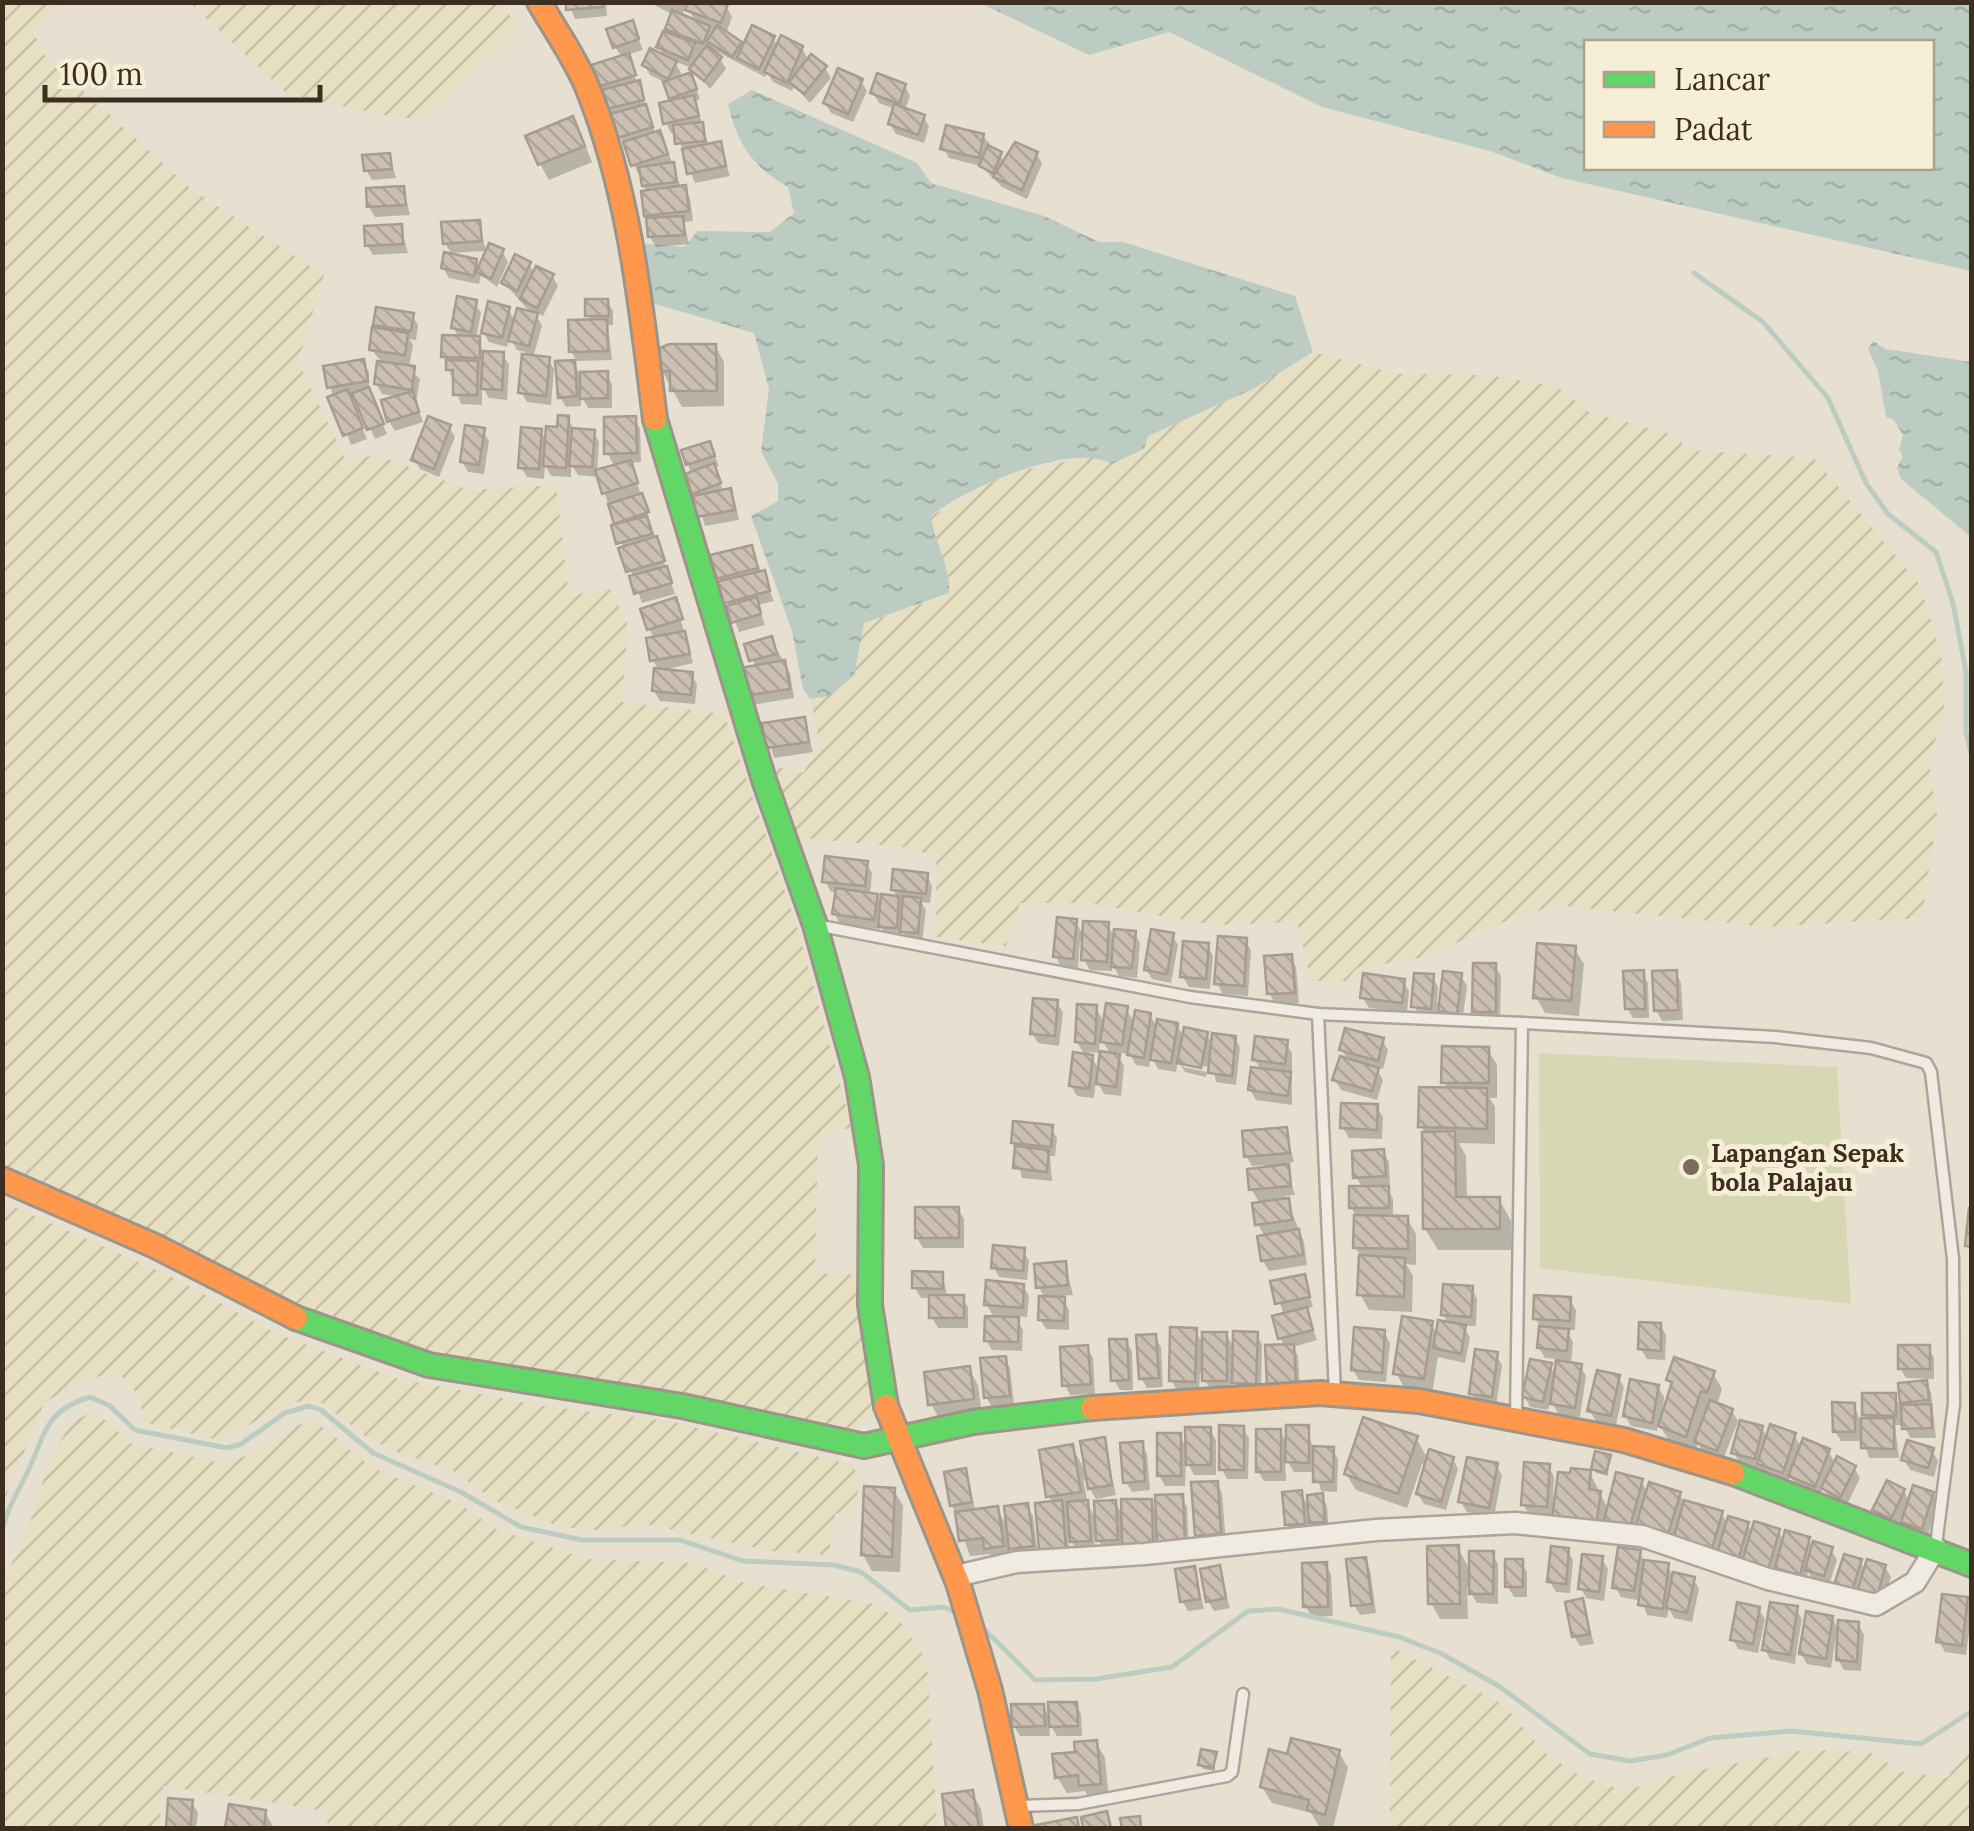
<svg xmlns="http://www.w3.org/2000/svg" width="1974" height="1831" viewBox="0 0 1974 1831" font-family="Lora,serif">
  <defs>
    <pattern id="farmland-furrows" width="10" height="10" patternUnits="userSpaceOnUse" patternTransform="scale(2.5)"><rect width="10" height="10" fill="#e6dfc2"/><path d="M-1 1l2-2M0 10L10 0M9 11l2-2" fill="none" stroke="#c6c0a6"/></pattern>
    <pattern id="water-ripples" width="26" height="14" patternUnits="userSpaceOnUse" patternTransform="scale(2.5)"><rect width="26" height="14" fill="#bcccc2"/><path d="M2 4q2-2 4 0t4 0M15 11q2-2 4 0t4 0" fill="none" stroke="#a2b0a6"/></pattern>
    <pattern id="building-back-hatch" width="6" height="6" patternUnits="userSpaceOnUse" patternTransform="scale(2.5)"><rect width="6" height="6" fill="#cbbfb2"/><path d="M-1 5l2 2M0 0l6 6M5-1l2 2" fill="none" stroke="#afa499"/></pattern>
  </defs>
  <rect width="100%" height="100%" fill="#e7e0d1"/>
  <g fill="url(#farmland-furrows)">
    <path d="M 3,3 L 61,3 L 33,32 L 45,56 L 191,189 L 324,275 L 298,362 L 348,464 L 375,454 L 469,490 L 556,485 L 569,595 L 611,590 L 628,625 L 622,702 L 724,714 L 797,926 L 852,1128 L 825,1131 L 818,1142 L 815,1273 L 857,1275 L 874,1417 L 840,1437 L 423,1361 L 3,1173 Z"/>
    <path d="M 190,3 L 502,3 L 519,29 L 438,108 L 419,118 L 399,118 L 287,94 Z"/>
    <path d="M 1313,352 L 1397,374 L 1487,375 L 1558,387 L 1589,412 L 1675,435 L 1687,450 L 1814,458 L 1920,585 L 1941,654 L 1945,718 L 1928,757 L 1937,815 L 1922,918 L 1767,927 L 1555,905 L 1492,926 L 1427,957 L 1357,968 L 1346,981 L 1311,981 L 1297,922 L 1214,925 L 1086,903 L 1020,903 L 1006,946 L 936,937 L 936,858 L 912,848 L 793,837 L 768,765 L 803,773 L 820,745 L 810,699 L 818,698 L 859,663 L 859,635 L 864,623 L 945,596 L 950,590 L 947,567 L 934,544 L 931,516 L 1007,473 L 1097,456 L 1113,464 L 1144,450 L 1147,436 L 1253,389 Z"/>
    <path d="M 3,1202 L 172,1277 L 278,1334 L 395,1378 L 544,1406 L 668,1421 L 853,1465 L 859,1481 L 854,1517 L 835,1513 L 829,1555 L 771,1551 L 646,1524 L 587,1531 L 553,1524 L 494,1500 L 453,1471 L 401,1454 L 367,1437 L 319,1401 L 295,1402 L 218,1440 L 143,1422 L 140,1399 L 131,1385 L 122,1377 L 100,1376 L 77,1383 L 44,1403 L 3,1503 Z"/>
    <path d="M 92,1412 L 110,1423 L 129,1443 L 217,1462 L 251,1455 L 297,1425 L 316,1422 L 373,1468 L 460,1504 L 496,1529 L 587,1559 L 693,1563 L 745,1583 L 876,1604 L 900,1621 L 927,1661 L 937,1828 L 328,1828 L 326,1811 L 163,1786 L 159,1828 L 3,1828 L 3,1582 L 27,1532 L 51,1456 L 72,1422 Z"/>
    <path d="M 1391,1647 L 1503,1704 L 1545,1753 L 1580,1776 L 1625,1791 L 1680,1774 L 1804,1750 L 1870,1752 L 1901,1771 L 1947,1778 L 1971,1747 L 1971,1828 L 1390,1828 Z"/>
  </g>
  <path fill="#d6d7b3" d="M 1539,1053 L 1837,1067 L 1851,1304 L 1540,1268 Z"/>
  <g fill="url(#water-ripples)" fill-rule="evenodd">
    <path d="M 980,3 L 1971,3 L 1971,271 L 1562,178 L 1490,151 L 1322,107 L 1169,32 L 1089,55 ZM 1586,42 L 1932,42 L 1932,168 L 1586,168 Z"/>
    <path d="M 752,90 L 917,163 L 931,183 L 1044,216 L 1099,242 L 1123,242 L 1295,296 L 1313,352 L 1253,389 L 1148,436 L 1144,449 L 1112,464 C 1071,441 966,488 931,516 C 934,543 951,566 949,593 L 864,623 L 854,676 L 828,696 L 810,699 L 803,689 L 792,631 L 751,516 L 778,501 L 778,484 L 761,451 L 769,389 L 754,333 L 645,301 L 637,243 L 684,247 L 698,231 L 770,232 L 794,213 L 788,187 C 753,167 737,144 728,104 Z"/>
    <path d="M 1873,341 L 1886,349 L 1971,362 L 1971,537 L 1901,479 L 1897,467 L 1903,457 L 1899,450 L 1903,435 L 1894,420 L 1886,417 L 1878,371 L 1868,349 Z"/>
  </g>
  <g fill="#0003" fill-rule="evenodd">
    <path d="M 568,2 L 606,2 L 607,16 L 575,19 Z"/>
    <path d="M 649,2 L 726,6 L 732,17 L 726,34 L 744,49 L 773,38 L 778,47 L 802,48 L 809,61 L 825,68 L 831,78 L 810,103 L 794,86 L 792,91 L 773,82 L 767,73 L 765,77 L 716,51 L 726,69 L 710,89 L 691,68 L 674,61 L 681,73 L 678,80 L 695,85 L 700,99 L 695,101 L 709,146 L 719,144 L 730,176 L 695,183 L 676,132 L 671,133 L 666,123 L 674,103 L 666,83 L 650,75 L 644,65 L 666,59 L 659,47 L 672,37 L 668,29 L 673,15 ZM 686,6 L 696,22 L 681,16 Z"/>
    <path d="M 632,23 L 643,50 L 627,55 L 656,134 L 665,143 L 681,188 L 690,198 L 693,221 L 684,222 L 689,244 L 656,247 L 650,237 L 643,174 L 639,175 L 620,137 L 600,85 L 622,58 L 615,47 Z"/>
    <path d="M 861,81 L 867,91 L 853,122 L 831,113 L 825,103 Z"/>
    <path d="M 905,86 L 910,96 L 905,110 L 924,117 L 929,127 L 924,143 L 896,134 L 890,124 L 895,109 L 879,103 L 873,93 Z"/>
    <path d="M 581,135 L 592,162 L 549,180 L 540,164 Z"/>
    <path d="M 983,136 L 1005,162 L 1037,154 L 1042,164 L 1027,199 L 1002,187 L 981,166 L 949,158 L 943,148 Z"/>
    <path d="M 389,155 L 396,178 L 372,180 L 366,170 Z"/>
    <path d="M 403,188 L 410,215 L 375,217 L 369,207 Z"/>
    <path d="M 479,223 L 486,251 L 451,253 L 445,243 Z"/>
    <path d="M 401,227 L 408,253 L 373,255 L 367,245 Z"/>
    <path d="M 502,251 L 508,262 L 497,287 L 481,275 L 479,284 L 449,278 L 443,268 L 476,261 L 480,269 Z"/>
    <path d="M 529,264 L 535,274 L 552,276 L 558,286 L 543,316 L 534,311 L 542,326 L 533,358 L 548,359 L 554,369 L 551,405 L 527,402 L 521,392 L 525,352 L 517,350 L 510,338 L 507,347 L 489,342 L 483,332 L 508,309 L 516,322 L 532,314 L 504,283 Z"/>
    <path d="M 607,301 L 613,311 L 613,325 L 608,325 L 612,360 L 577,361 L 571,351 L 592,322 L 588,315 Z"/>
    <path d="M 475,303 L 481,313 L 476,338 L 484,354 L 503,355 L 509,365 L 507,400 L 489,398 L 482,386 L 482,405 L 461,404 L 444,356 L 459,338 L 454,328 Z"/>
    <path d="M 412,315 L 418,325 L 416,340 L 409,339 L 413,345 L 409,368 L 420,379 L 416,402 L 423,422 L 395,431 L 389,421 L 401,397 L 382,394 L 376,384 L 380,360 L 371,349 L 379,331 L 376,324 Z"/>
    <path d="M 715,346 L 724,362 L 724,406 L 682,407 L 662,371 Z"/>
    <path d="M 363,362 L 369,372 L 369,392 L 387,434 L 375,439 L 355,394 L 348,395 L 367,439 L 351,445 L 330,387 Z"/>
    <path d="M 573,362 L 580,374 L 606,374 L 612,384 L 612,408 L 588,408 L 581,395 L 581,406 L 566,407 L 560,397 Z"/>
    <path d="M 568,418 L 573,428 L 593,432 L 599,442 L 597,472 L 615,467 L 607,453 L 634,419 L 640,429 L 641,462 L 630,463 L 675,594 L 642,603 L 599,477 L 578,475 L 571,464 L 571,477 L 551,476 L 545,464 L 544,479 L 527,477 L 521,467 L 541,431 L 547,442 Z"/>
    <path d="M 449,427 L 455,437 L 439,477 L 420,469 L 414,459 Z"/>
    <path d="M 483,431 L 489,441 L 484,474 L 468,472 L 462,462 Z"/>
    <path d="M 709,444 L 719,466 L 713,468 L 724,492 L 729,491 L 735,501 L 739,520 L 705,526 L 688,464 Z"/>
    <path d="M 751,548 L 774,601 L 758,605 L 765,625 L 739,632 L 719,578 Z"/>
    <path d="M 675,600 L 693,663 L 659,671 L 653,660 L 655,639 L 649,629 Z"/>
    <path d="M 771,639 L 790,673 L 794,698 L 752,705 L 746,695 L 756,668 L 747,646 Z"/>
    <path d="M 691,674 L 697,684 L 695,704 L 660,701 L 654,691 Z"/>
    <path d="M 803,719 L 813,752 L 774,758 L 765,725 Z"/>
    <path d="M 866,863 L 872,873 L 870,895 L 876,896 L 882,906 L 898,898 L 893,890 L 927,875 L 932,886 L 930,903 L 921,902 L 926,910 L 922,942 L 908,941 L 902,930 L 901,938 L 886,936 L 880,925 L 879,929 L 840,924 L 834,913 L 837,892 L 831,892 L 825,881 Z"/>
    <path d="M 1075,921 L 1085,938 L 1107,924 L 1116,939 L 1134,933 L 1140,943 L 1137,978 L 1119,976 L 1112,964 L 1112,971 L 1090,970 L 1084,960 L 1085,942 L 1080,941 L 1078,968 L 1061,967 L 1056,957 Z"/>
    <path d="M 1172,935 L 1178,945 L 1171,983 L 1152,979 L 1146,969 Z"/>
    <path d="M 1245,940 L 1251,950 L 1248,996 L 1223,994 L 1217,984 Z"/>
    <path d="M 1207,945 L 1213,956 L 1210,989 L 1189,987 L 1183,977 Z"/>
    <path d="M 1574,948 L 1584,964 L 1579,1016 L 1545,1013 L 1536,997 Z"/>
    <path d="M 1290,957 L 1296,967 L 1299,1003 L 1275,1004 L 1270,994 Z"/>
    <path d="M 1495,966 L 1501,976 L 1500,1021 L 1481,1021 L 1475,1011 Z"/>
    <path d="M 1642,973 L 1648,983 L 1649,1018 L 1633,1018 L 1627,1008 Z"/>
    <path d="M 1676,973 L 1681,983 L 1683,1020 L 1662,1021 L 1656,1010 Z"/>
    <path d="M 1461,976 L 1467,986 L 1462,1023 L 1446,1021 L 1437,1005 L 1436,1018 L 1420,1016 L 1414,1006 L 1432,977 L 1438,987 L 1437,1003 L 1441,1003 Z"/>
    <path d="M 1403,981 L 1409,991 L 1407,1012 L 1369,1008 L 1363,998 Z"/>
    <path d="M 1057,1003 L 1063,1013 L 1059,1046 L 1038,1043 L 1032,1033 Z"/>
    <path d="M 1096,1008 L 1105,1024 L 1126,1009 L 1135,1023 L 1150,1015 L 1158,1029 L 1177,1025 L 1184,1038 L 1206,1034 L 1214,1046 L 1235,1038 L 1240,1048 L 1236,1085 L 1216,1082 L 1213,1068 L 1183,1062 L 1183,1067 L 1207,1072 L 1206,1077 L 1185,1072 L 1178,1060 L 1176,1072 L 1158,1069 L 1151,1056 L 1149,1067 L 1136,1065 L 1130,1054 L 1116,1052 L 1124,1066 L 1121,1096 L 1104,1094 L 1096,1079 L 1094,1098 L 1077,1096 L 1071,1086 L 1086,1057 L 1077,1042 ZM 1100,1037 L 1111,1055 L 1100,1072 L 1089,1052 L 1099,1053 Z"/>
    <path d="M 1382,1040 L 1388,1050 L 1383,1069 L 1376,1068 L 1383,1080 L 1377,1100 L 1341,1090 L 1335,1080 L 1348,1061 L 1342,1050 Z"/>
    <path d="M 1286,1043 L 1292,1053 L 1292,1105 L 1256,1100 L 1250,1090 L 1261,1071 L 1255,1060 Z"/>
    <path d="M 1488,1050 L 1497,1065 L 1497,1098 L 1490,1098 L 1495,1107 L 1495,1144 L 1459,1143 L 1466,1156 L 1467,1199 L 1499,1199 L 1511,1221 L 1511,1250 L 1438,1250 L 1425,1229 L 1425,1133 L 1421,1126 L 1448,1090 L 1444,1082 Z"/>
    <path d="M 1377,1107 L 1383,1117 L 1382,1139 L 1349,1138 L 1343,1128 Z"/>
    <path d="M 1051,1128 L 1057,1138 L 1055,1156 L 1050,1156 L 1052,1181 L 1022,1178 L 1013,1142 Z"/>
    <path d="M 1286,1130 L 1294,1162 L 1285,1163 L 1295,1195 L 1285,1196 L 1304,1242 L 1307,1265 L 1269,1271 L 1263,1261 L 1265,1237 L 1258,1224 L 1260,1204 L 1252,1190 L 1264,1165 L 1252,1166 L 1246,1156 Z"/>
    <path d="M 1383,1152 L 1389,1162 L 1390,1185 L 1386,1185 L 1393,1199 L 1393,1218 L 1407,1218 L 1416,1234 L 1416,1265 L 1406,1264 L 1413,1276 L 1412,1312 L 1369,1310 L 1360,1294 L 1361,1257 L 1356,1248 L 1356,1216 L 1351,1207 L 1363,1188 L 1356,1177 Z"/>
    <path d="M 958,1209 L 964,1219 L 964,1248 L 923,1248 L 917,1238 Z"/>
    <path d="M 1023,1251 L 1029,1261 L 1027,1280 L 999,1277 L 994,1267 Z"/>
    <path d="M 1065,1264 L 1073,1295 L 1061,1296 L 1069,1310 L 1069,1330 L 1046,1329 L 1040,1319 L 1045,1299 L 1039,1287 Z"/>
    <path d="M 942,1274 L 948,1298 L 962,1297 L 968,1307 L 968,1328 L 938,1328 L 932,1318 L 931,1298 L 921,1298 L 915,1288 Z"/>
    <path d="M 1303,1276 L 1313,1307 L 1305,1309 L 1317,1340 L 1293,1347 L 1298,1356 L 1300,1393 L 1275,1394 L 1285,1347 L 1280,1338 L 1284,1315 L 1273,1283 Z"/>
    <path d="M 1023,1286 L 1029,1296 L 1027,1317 L 1015,1316 L 1023,1330 L 1022,1351 L 992,1350 L 986,1340 L 995,1319 L 986,1304 Z"/>
    <path d="M 1472,1289 L 1477,1299 L 1476,1326 L 1463,1326 L 1470,1338 L 1465,1363 L 1438,1357 L 1432,1394 L 1405,1389 L 1396,1373 L 1431,1324 L 1438,1335 L 1449,1325 L 1443,1315 Z"/>
    <path d="M 1570,1300 L 1576,1310 L 1575,1330 L 1566,1330 L 1573,1342 L 1571,1365 L 1580,1366 L 1586,1376 L 1580,1417 L 1558,1414 L 1551,1400 L 1548,1410 L 1530,1407 L 1525,1397 L 1550,1366 L 1556,1377 L 1559,1359 L 1545,1358 L 1539,1348 L 1541,1328 L 1535,1318 Z"/>
    <path d="M 1660,1325 L 1666,1335 L 1665,1360 L 1647,1359 L 1641,1349 Z"/>
    <path d="M 1195,1330 L 1205,1347 L 1226,1334 L 1235,1351 L 1256,1334 L 1262,1344 L 1261,1393 L 1240,1393 L 1231,1377 L 1231,1391 L 1211,1390 L 1200,1372 L 1199,1391 L 1177,1390 L 1171,1380 Z"/>
    <path d="M 1384,1332 L 1390,1343 L 1386,1382 L 1359,1380 L 1353,1370 Z"/>
    <path d="M 1155,1337 L 1161,1347 L 1163,1387 L 1147,1388 L 1141,1378 Z"/>
    <path d="M 1126,1341 L 1132,1351 L 1133,1390 L 1120,1390 L 1114,1380 Z"/>
    <path d="M 1087,1347 L 1093,1358 L 1095,1394 L 1070,1395 L 1065,1385 Z"/>
    <path d="M 1928,1348 L 1934,1358 L 1934,1379 L 1906,1378 L 1900,1368 Z"/>
    <path d="M 1496,1355 L 1502,1365 L 1496,1406 L 1477,1403 L 1471,1393 Z"/>
    <path d="M 1004,1358 L 1010,1368 L 1014,1405 L 992,1407 L 986,1397 Z"/>
    <path d="M 969,1369 L 978,1385 L 982,1414 L 940,1420 L 931,1404 Z"/>
    <path d="M 1713,1373 L 1722,1389 L 1717,1405 L 1732,1411 L 1738,1421 L 1723,1460 L 1703,1452 L 1698,1443 L 1695,1451 L 1670,1442 L 1658,1423 L 1657,1431 L 1631,1426 L 1625,1416 L 1658,1387 L 1664,1397 L 1662,1420 L 1673,1388 L 1669,1380 Z"/>
    <path d="M 1618,1377 L 1624,1387 L 1616,1425 L 1596,1421 L 1590,1411 Z"/>
    <path d="M 1925,1382 L 1931,1392 L 1936,1438 L 1910,1438 L 1904,1425 L 1895,1425 L 1899,1458 L 1869,1458 L 1864,1441 L 1841,1441 L 1835,1431 L 1854,1405 L 1860,1420 L 1868,1420 L 1864,1415 L 1894,1396 L 1903,1411 L 1900,1385 Z"/>
    <path d="M 1307,1427 L 1313,1449 L 1332,1449 L 1338,1459 L 1337,1492 L 1321,1491 L 1316,1472 L 1294,1472 L 1285,1457 L 1286,1481 L 1264,1481 L 1258,1471 L 1280,1431 L 1288,1446 Z"/>
    <path d="M 1243,1428 L 1249,1438 L 1248,1479 L 1227,1479 L 1222,1469 Z"/>
    <path d="M 1762,1428 L 1768,1439 L 1794,1435 L 1802,1448 L 1828,1451 L 1836,1464 L 1854,1468 L 1860,1478 L 1846,1507 L 1829,1498 L 1823,1488 L 1820,1496 L 1796,1486 L 1790,1475 L 1788,1481 L 1739,1461 L 1734,1453 Z"/>
    <path d="M 1210,1430 L 1216,1440 L 1216,1475 L 1194,1475 L 1186,1460 L 1185,1486 L 1165,1486 L 1159,1475 L 1180,1436 L 1188,1450 Z"/>
    <path d="M 1416,1438 L 1428,1459 L 1453,1459 L 1458,1469 L 1446,1510 L 1424,1504 L 1418,1494 L 1427,1465 L 1422,1464 L 1407,1508 L 1356,1490 L 1346,1474 Z"/>
    <path d="M 1103,1440 L 1116,1495 L 1096,1499 L 1083,1478 L 1088,1505 L 1097,1521 L 1115,1502 L 1124,1517 L 1150,1502 L 1158,1514 L 1181,1497 L 1187,1507 L 1189,1552 L 1165,1553 L 1157,1539 L 1157,1554 L 1130,1554 L 1122,1540 L 1122,1549 L 1104,1550 L 1094,1533 L 1095,1551 L 1078,1552 L 1068,1535 L 1070,1557 L 1047,1559 L 1037,1542 L 1053,1504 L 1049,1496 L 1072,1447 L 1087,1474 Z"/>
    <path d="M 1141,1444 L 1147,1454 L 1150,1490 L 1132,1492 L 1126,1482 Z"/>
    <path d="M 1932,1450 L 1938,1461 L 1934,1477 L 1910,1470 L 1904,1460 Z"/>
    <path d="M 1609,1457 L 1608,1476 L 1596,1473 L 1593,1469 Z"/>
    <path d="M 1496,1465 L 1502,1475 L 1494,1517 L 1467,1512 L 1461,1502 Z"/>
    <path d="M 1549,1467 L 1554,1477 L 1553,1497 L 1590,1473 L 1609,1511 L 1641,1481 L 1648,1493 L 1679,1494 L 1685,1503 L 1721,1513 L 1728,1524 L 1747,1524 L 1753,1534 L 1778,1531 L 1784,1541 L 1808,1539 L 1814,1549 L 1831,1549 L 1837,1560 L 1829,1585 L 1813,1580 L 1808,1572 L 1805,1584 L 1783,1578 L 1777,1567 L 1773,1578 L 1613,1529 L 1607,1519 L 1604,1540 L 1553,1516 L 1529,1514 L 1523,1504 Z"/>
    <path d="M 965,1471 L 976,1512 L 997,1509 L 1010,1531 L 1027,1506 L 1033,1516 L 1038,1556 L 1018,1558 L 1009,1543 L 1011,1562 L 996,1564 L 990,1554 L 970,1556 L 952,1505 Z"/>
    <path d="M 1216,1483 L 1222,1493 L 1226,1544 L 1203,1545 L 1197,1535 Z"/>
    <path d="M 894,1490 L 903,1506 L 900,1572 L 872,1571 L 863,1555 Z"/>
    <path d="M 1904,1491 L 1910,1502 L 1932,1494 L 1938,1504 L 1927,1538 L 1910,1532 L 1901,1518 L 1896,1528 L 1880,1520 Z"/>
    <path d="M 1301,1493 L 1310,1509 L 1322,1496 L 1327,1506 L 1329,1532 L 1317,1532 L 1308,1516 L 1309,1534 L 1293,1535 L 1287,1525 Z"/>
    <path d="M 1458,1548 L 1471,1572 L 1492,1554 L 1498,1564 L 1498,1604 L 1477,1603 L 1467,1586 L 1468,1619 L 1440,1619 L 1431,1603 Z"/>
    <path d="M 1567,1550 L 1573,1560 L 1570,1593 L 1556,1592 L 1550,1582 Z"/>
    <path d="M 1639,1552 L 1645,1562 L 1667,1565 L 1672,1574 L 1693,1579 L 1699,1589 L 1692,1622 L 1674,1618 L 1669,1608 L 1667,1618 L 1647,1615 L 1642,1601 L 1621,1597 L 1615,1587 Z"/>
    <path d="M 1602,1559 L 1608,1569 L 1604,1601 L 1586,1598 L 1581,1588 Z"/>
    <path d="M 1365,1560 L 1370,1570 L 1376,1613 L 1360,1615 L 1354,1605 Z"/>
    <path d="M 1521,1562 L 1527,1572 L 1527,1597 L 1514,1597 L 1508,1587 Z"/>
    <path d="M 1860,1562 L 1866,1571 L 1885,1567 L 1891,1577 L 1881,1607 L 1843,1595 Z"/>
    <path d="M 1325,1564 L 1331,1574 L 1333,1616 L 1312,1617 L 1306,1607 Z"/>
    <path d="M 1218,1568 L 1230,1608 L 1214,1611 L 1208,1601 Z"/>
    <path d="M 1194,1569 L 1204,1609 L 1188,1611 L 1182,1601 Z"/>
    <path d="M 1966,1599 L 1972,1609 L 1966,1655 L 1945,1652 L 1939,1642 Z"/>
    <path d="M 1582,1601 L 1594,1644 L 1580,1646 L 1574,1636 Z"/>
    <path d="M 1759,1609 L 1765,1619 L 1758,1653 L 1738,1649 L 1733,1639 Z"/>
    <path d="M 1796,1609 L 1802,1619 L 1797,1647 L 1802,1648 L 1832,1618 L 1840,1632 L 1858,1624 L 1864,1635 L 1861,1671 L 1844,1670 L 1838,1660 L 1840,1638 L 1836,1637 L 1831,1668 L 1807,1664 L 1797,1647 L 1795,1664 L 1770,1659 L 1765,1649 Z"/>
    <path d="M 1076,1704 L 1081,1714 L 1082,1736 L 1057,1736 L 1049,1723 L 1050,1736 L 1020,1736 L 1014,1726 L 1043,1706 L 1051,1720 Z"/>
    <path d="M 1096,1742 L 1105,1758 L 1109,1800 L 1091,1801 L 1085,1791 L 1067,1793 L 1057,1777 L 1078,1754 Z"/>
    <path d="M 1339,1752 L 1348,1768 L 1333,1828 L 1319,1826 L 1311,1813 L 1272,1803 L 1262,1787 L 1289,1757 Z"/>
    <path d="M 1215,1754 L 1215,1771 L 1203,1769 L 1201,1765 Z"/>
    <path d="M 972,1793 L 981,1809 L 984,1828 L 949,1828 L 944,1796 Z"/>
    <path d="M 171,1800 L 192,1803 L 198,1813 L 196,1828 L 168,1828 Z"/>
    <path d="M 231,1807 L 265,1812 L 274,1828 L 228,1828 Z"/>
  </g>
  <g fill="none" stroke-linecap="round" stroke-linejoin="round">
    <g stroke="#bcccc2" stroke-width="5">
      <path d="M 1694,273 L 1763,322 L 1828,398 L 1866,483 L 1888,514 L 1936,552 L 1953,603 L 1966,672 L 1966,732 L 1972,758"/>
      <path d="M 2,1531 C 9,1504 16,1496 27,1473 C 46,1434 44,1411 90,1397 L 110,1406 L 135,1430 L 227,1448 L 241,1444 L 285,1413 L 309,1406 L 321,1410 L 373,1453 L 461,1492 L 521,1527 L 582,1540 L 680,1540 L 743,1561 L 834,1565 L 861,1572 L 910,1610 L 944,1607 L 957,1613"/>
      <path d="M 980,1625 L 1035,1680 L 1096,1679 L 1172,1667 L 1248,1611 L 1278,1609 L 1399,1637 L 1440,1653 L 1499,1686 L 1590,1754 L 1631,1761 L 1667,1755 L 1710,1738 L 1791,1731 L 1921,1744 L 1972,1711"/>
    </g>
  </g>
  <g fill="url(#building-back-hatch)" stroke="#a89c90" stroke-width="2.5">
    <path d="M 566,2 L 603,2 L 603,7 L 566,10 Z"/>
    <path d="M 688,2 L 723,2 L 728,4 L 721,23 L 685,10 Z"/>
    <path d="M 672,10 L 710,26 L 703,44 L 665,29 Z"/>
    <path d="M 633,20 L 639,39 L 613,48 L 606,29 Z"/>
    <path d="M 717,25 L 742,42 L 732,57 L 707,41 Z"/>
    <path d="M 752,25 L 775,36 L 759,69 L 737,58 Z"/>
    <path d="M 663,31 L 695,43 L 688,60 L 656,47 Z"/>
    <path d="M 781,35 L 803,46 L 787,83 L 764,72 Z"/>
    <path d="M 707,45 L 722,57 L 704,81 L 689,69 Z"/>
    <path d="M 650,48 L 677,61 L 668,79 L 642,65 Z"/>
    <path d="M 629,53 L 636,75 L 598,87 L 591,65 Z"/>
    <path d="M 811,54 L 827,66 L 804,94 L 789,82 Z"/>
    <path d="M 838,68 L 863,79 L 848,114 L 823,103 Z"/>
    <path d="M 691,72 L 697,89 L 669,99 L 663,82 Z"/>
    <path d="M 877,73 L 906,84 L 899,104 L 870,93 Z"/>
    <path d="M 640,80 L 644,100 L 606,109 L 601,90 Z"/>
    <path d="M 694,95 L 699,116 L 663,124 L 659,103 Z"/>
    <path d="M 646,104 L 653,127 L 617,138 L 610,114 Z"/>
    <path d="M 894,104 L 925,115 L 918,135 L 888,124 Z"/>
    <path d="M 573,116 L 585,146 L 538,165 L 525,136 Z"/>
    <path d="M 703,122 L 705,141 L 675,144 L 673,125 Z"/>
    <path d="M 946,125 L 984,134 L 979,158 L 940,149 Z"/>
    <path d="M 660,130 L 668,154 L 631,166 L 623,142 Z"/>
    <path d="M 721,141 L 726,166 L 687,174 L 682,149 Z"/>
    <path d="M 1015,142 L 1038,152 L 1022,190 L 993,177 Z"/>
    <path d="M 988,145 L 1002,152 L 993,173 L 979,166 Z"/>
    <path d="M 390,153 L 392,169 L 364,171 L 362,155 Z"/>
    <path d="M 674,162 L 677,182 L 642,186 L 639,167 Z"/>
    <path d="M 686,185 L 689,211 L 644,216 L 641,191 Z"/>
    <path d="M 404,186 L 406,205 L 367,207 L 366,188 Z"/>
    <path d="M 683,216 L 685,235 L 648,237 L 646,218 Z"/>
    <path d="M 480,220 L 482,241 L 443,244 L 441,222 Z"/>
    <path d="M 402,224 L 403,244 L 365,246 L 364,226 Z"/>
    <path d="M 489,243 L 504,249 L 491,279 L 476,272 Z"/>
    <path d="M 444,252 L 477,259 L 474,276 L 441,268 Z"/>
    <path d="M 515,254 L 531,262 L 517,291 L 501,283 Z"/>
    <path d="M 536,266 L 554,274 L 537,308 L 520,299 Z"/>
    <path d="M 457,296 L 477,300 L 471,332 L 451,328 Z"/>
    <path d="M 585,299 L 608,299 L 609,316 L 585,316 Z"/>
    <path d="M 488,301 L 510,307 L 502,338 L 481,333 Z"/>
    <path d="M 376,307 L 414,313 L 411,331 L 373,325 Z"/>
    <path d="M 517,308 L 538,313 L 529,346 L 508,341 Z"/>
    <path d="M 607,319 L 608,351 L 569,352 L 568,320 Z"/>
    <path d="M 372,327 L 408,333 L 405,355 L 369,350 Z"/>
    <path d="M 442,335 L 480,336 L 480,358 L 441,357 Z"/>
    <path d="M 669,344 L 716,344 L 717,391 L 670,391 L 670,371 L 660,371 L 660,348 Z"/>
    <path d="M 483,351 L 504,352 L 502,390 L 481,389 Z"/>
    <path d="M 522,354 L 550,357 L 546,396 L 518,393 Z"/>
    <path d="M 364,359 L 368,381 L 327,388 L 323,366 Z"/>
    <path d="M 446,360 L 478,361 L 477,395 L 453,395 L 453,370 L 446,370 Z"/>
    <path d="M 575,360 L 577,396 L 558,398 L 555,361 Z"/>
    <path d="M 377,361 L 415,366 L 412,390 L 374,384 Z"/>
    <path d="M 608,371 L 608,398 L 580,399 L 580,372 Z"/>
    <path d="M 369,387 L 384,424 L 367,430 L 352,393 Z"/>
    <path d="M 348,389 L 363,428 L 343,436 L 327,397 Z"/>
    <path d="M 413,391 L 419,412 L 387,422 L 381,400 Z"/>
    <path d="M 558,415 L 569,416 L 566,468 L 543,466 L 546,426 L 557,427 Z"/>
    <path d="M 428,416 L 451,425 L 434,469 L 411,460 Z"/>
    <path d="M 636,416 L 637,453 L 604,454 L 604,417 Z"/>
    <path d="M 465,425 L 485,428 L 479,465 L 460,462 Z"/>
    <path d="M 521,427 L 542,429 L 539,469 L 518,468 Z"/>
    <path d="M 572,428 L 595,430 L 592,467 L 569,466 Z"/>
    <path d="M 710,441 L 715,456 L 686,465 L 681,450 Z"/>
    <path d="M 631,460 L 638,483 L 602,494 L 595,470 Z"/>
    <path d="M 714,463 L 721,483 L 692,494 L 685,474 Z"/>
    <path d="M 731,488 L 735,510 L 696,517 L 693,496 Z"/>
    <path d="M 642,493 L 649,512 L 614,524 L 608,504 Z"/>
    <path d="M 647,516 L 652,534 L 616,544 L 611,525 Z"/>
    <path d="M 657,536 L 665,561 L 626,572 L 618,548 Z"/>
    <path d="M 752,545 L 758,568 L 716,579 L 710,555 Z"/>
    <path d="M 667,566 L 672,583 L 634,594 L 629,576 Z"/>
    <path d="M 765,570 L 770,591 L 722,604 L 716,582 Z"/>
    <path d="M 676,597 L 683,619 L 647,630 L 640,609 Z"/>
    <path d="M 757,597 L 761,614 L 731,623 L 726,606 Z"/>
    <path d="M 685,631 L 690,654 L 650,661 L 646,638 Z"/>
    <path d="M 772,636 L 777,654 L 749,661 L 744,644 Z"/>
    <path d="M 785,660 L 790,689 L 744,696 L 740,668 Z"/>
    <path d="M 654,668 L 693,672 L 691,695 L 652,691 Z"/>
    <path d="M 805,717 L 809,742 L 766,748 L 762,723 Z"/>
    <path d="M 825,856 L 868,861 L 865,886 L 822,882 Z"/>
    <path d="M 893,869 L 928,873 L 926,894 L 891,890 Z"/>
    <path d="M 836,888 L 878,894 L 874,920 L 832,914 Z"/>
    <path d="M 881,894 L 899,896 L 897,928 L 878,927 Z"/>
    <path d="M 903,896 L 921,898 L 918,933 L 900,932 Z"/>
    <path d="M 1057,917 L 1077,919 L 1073,959 L 1053,957 Z"/>
    <path d="M 1083,921 L 1109,922 L 1107,962 L 1081,960 Z"/>
    <path d="M 1114,929 L 1136,931 L 1132,968 L 1111,967 Z"/>
    <path d="M 1151,929 L 1174,933 L 1167,974 L 1144,970 Z"/>
    <path d="M 1218,936 L 1247,938 L 1244,986 L 1214,984 Z"/>
    <path d="M 1183,941 L 1209,943 L 1206,979 L 1180,977 Z"/>
    <path d="M 1537,943 L 1576,946 L 1571,1001 L 1533,998 Z"/>
    <path d="M 1292,954 L 1295,993 L 1267,994 L 1264,956 Z"/>
    <path d="M 1473,963 L 1496,963 L 1496,1012 L 1472,1012 Z"/>
    <path d="M 1644,970 L 1645,1009 L 1625,1009 L 1623,971 Z"/>
    <path d="M 1677,970 L 1678,1010 L 1654,1011 L 1652,971 Z"/>
    <path d="M 1443,971 L 1462,973 L 1457,1014 L 1438,1011 Z"/>
    <path d="M 1363,973 L 1405,979 L 1402,1003 L 1360,998 Z"/>
    <path d="M 1414,973 L 1434,974 L 1431,1009 L 1411,1007 Z"/>
    <path d="M 1033,998 L 1058,1000 L 1055,1036 L 1030,1034 Z"/>
    <path d="M 1106,1003 L 1128,1006 L 1122,1045 L 1100,1042 Z"/>
    <path d="M 1077,1004 L 1097,1005 L 1095,1044 L 1075,1042 Z"/>
    <path d="M 1135,1010 L 1151,1013 L 1144,1058 L 1127,1055 Z"/>
    <path d="M 1157,1019 L 1178,1023 L 1171,1063 L 1150,1060 Z"/>
    <path d="M 1184,1027 L 1208,1032 L 1201,1068 L 1177,1063 Z"/>
    <path d="M 1345,1028 L 1384,1038 L 1378,1061 L 1339,1050 Z"/>
    <path d="M 1212,1033 L 1236,1036 L 1232,1076 L 1208,1073 Z"/>
    <path d="M 1255,1036 L 1288,1040 L 1285,1064 L 1252,1060 Z"/>
    <path d="M 1442,1046 L 1489,1047 L 1489,1083 L 1441,1083 Z"/>
    <path d="M 1100,1051 L 1120,1054 L 1116,1087 L 1096,1084 Z"/>
    <path d="M 1073,1052 L 1093,1055 L 1089,1089 L 1069,1086 Z"/>
    <path d="M 1340,1056 L 1379,1068 L 1372,1091 L 1332,1080 Z"/>
    <path d="M 1251,1067 L 1291,1072 L 1288,1096 L 1248,1090 Z"/>
    <path d="M 1419,1087 L 1487,1088 L 1487,1129 L 1418,1127 Z"/>
    <path d="M 1341,1103 L 1378,1104 L 1377,1130 L 1340,1128 Z"/>
    <path d="M 1013,1121 L 1053,1125 L 1051,1147 L 1011,1143 Z"/>
    <path d="M 1287,1127 L 1290,1153 L 1244,1157 L 1242,1131 Z"/>
    <path d="M 1455,1131 L 1456,1197 L 1500,1197 L 1500,1229 L 1423,1229 L 1422,1132 Z"/>
    <path d="M 1015,1146 L 1049,1150 L 1047,1172 L 1013,1168 Z"/>
    <path d="M 1384,1149 L 1386,1176 L 1353,1178 L 1352,1151 Z"/>
    <path d="M 1289,1164 L 1291,1186 L 1249,1190 L 1247,1169 Z"/>
    <rect x="1349" y="1186" width="40" height="22"/>
    <path d="M 1289,1198 L 1292,1220 L 1255,1225 L 1252,1203 Z"/>
    <rect x="915" y="1207" width="44" height="31"/>
    <path d="M 1969,1208 L 1972,1208 L 1972,1247 L 1965,1246 Z"/>
    <path d="M 1354,1215 L 1408,1216 L 1408,1249 L 1353,1248 Z"/>
    <path d="M 1299,1229 L 1303,1255 L 1261,1261 L 1257,1236 Z"/>
    <path d="M 993,1245 L 1025,1248 L 1023,1271 L 991,1268 Z"/>
    <path d="M 1359,1255 L 1405,1258 L 1404,1297 L 1357,1295 Z"/>
    <path d="M 1066,1261 L 1068,1285 L 1036,1288 L 1034,1264 Z"/>
    <path d="M 912,1271 L 943,1272 L 943,1289 L 912,1288 Z"/>
    <path d="M 1305,1274 L 1310,1297 L 1275,1304 L 1270,1281 Z"/>
    <path d="M 986,1280 L 1024,1284 L 1023,1308 L 984,1305 Z"/>
    <path d="M 1443,1284 L 1473,1286 L 1471,1317 L 1441,1315 Z"/>
    <rect x="929" y="1295" width="35" height="23"/>
    <path d="M 1534,1295 L 1571,1297 L 1570,1321 L 1533,1319 Z"/>
    <path d="M 1039,1296 L 1065,1297 L 1064,1321 L 1038,1320 Z"/>
    <path d="M 1307,1307 L 1313,1330 L 1278,1339 L 1272,1316 Z"/>
    <path d="M 985,1316 L 1019,1317 L 1018,1342 L 984,1341 Z"/>
    <path d="M 1402,1316 L 1433,1321 L 1424,1379 L 1393,1374 Z"/>
    <path d="M 1438,1320 L 1466,1325 L 1461,1354 L 1433,1348 Z"/>
    <path d="M 1639,1322 L 1661,1323 L 1661,1351 L 1638,1349 Z"/>
    <path d="M 1539,1326 L 1569,1329 L 1567,1351 L 1537,1348 Z"/>
    <path d="M 1170,1327 L 1197,1328 L 1195,1382 L 1169,1381 Z"/>
    <path d="M 1354,1327 L 1385,1330 L 1382,1373 L 1351,1370 Z"/>
    <path d="M 1233,1331 L 1258,1332 L 1256,1384 L 1232,1383 Z"/>
    <rect x="1202" y="1332" width="25" height="49"/>
    <path d="M 1156,1334 L 1159,1378 L 1139,1379 L 1136,1335 Z"/>
    <path d="M 1109,1339 L 1127,1339 L 1129,1380 L 1111,1381 Z"/>
    <path d="M 1294,1344 L 1296,1384 L 1267,1385 L 1265,1345 Z"/>
    <path d="M 1088,1345 L 1091,1384 L 1062,1386 L 1060,1347 Z"/>
    <rect x="1898" y="1345" width="32" height="24"/>
    <path d="M 1475,1349 L 1498,1352 L 1492,1397 L 1469,1394 Z"/>
    <path d="M 1006,1356 L 1010,1396 L 984,1398 L 980,1358 Z"/>
    <path d="M 1674,1357 L 1715,1371 L 1707,1393 L 1701,1391 L 1686,1437 L 1658,1426 L 1672,1382 L 1666,1380 Z"/>
    <path d="M 1530,1359 L 1552,1363 L 1543,1402 L 1522,1397 Z"/>
    <path d="M 1556,1360 L 1582,1364 L 1575,1408 L 1550,1404 Z"/>
    <path d="M 970,1366 L 974,1399 L 928,1405 L 924,1372 Z"/>
    <path d="M 1597,1370 L 1620,1375 L 1611,1416 L 1587,1411 Z"/>
    <path d="M 1630,1379 L 1659,1385 L 1652,1423 L 1623,1416 Z"/>
    <path d="M 1927,1380 L 1929,1400 L 1900,1403 L 1898,1383 Z"/>
    <path d="M 1862,1393 L 1896,1393 L 1896,1416 L 1862,1415 Z"/>
    <path d="M 1710,1400 L 1733,1409 L 1717,1451 L 1694,1442 Z"/>
    <path d="M 1832,1402 L 1855,1403 L 1855,1432 L 1833,1432 Z"/>
    <path d="M 1931,1404 L 1932,1428 L 1902,1429 L 1901,1405 Z"/>
    <path d="M 1363,1417 L 1418,1436 L 1398,1494 L 1344,1474 Z"/>
    <path d="M 1861,1418 L 1894,1418 L 1894,1449 L 1861,1448 Z"/>
    <path d="M 1740,1420 L 1763,1426 L 1755,1459 L 1731,1453 Z"/>
    <path d="M 1770,1424 L 1796,1433 L 1783,1473 L 1757,1464 Z"/>
    <path d="M 1219,1425 L 1244,1426 L 1244,1470 L 1219,1470 Z"/>
    <path d="M 1286,1425 L 1309,1425 L 1309,1463 L 1285,1462 Z"/>
    <path d="M 1185,1427 L 1211,1427 L 1211,1465 L 1186,1465 Z"/>
    <rect x="1256" y="1429" width="25" height="43"/>
    <rect x="1157" y="1433" width="24" height="43"/>
    <path d="M 1105,1437 L 1112,1485 L 1088,1489 L 1080,1441 Z"/>
    <path d="M 1803,1438 L 1830,1449 L 1815,1487 L 1788,1476 Z"/>
    <path d="M 1907,1440 L 1934,1448 L 1928,1468 L 1901,1460 Z"/>
    <path d="M 1143,1441 L 1145,1481 L 1123,1483 L 1120,1443 Z"/>
    <path d="M 1073,1444 L 1081,1492 L 1046,1497 L 1039,1450 Z"/>
    <path d="M 1313,1446 L 1334,1447 L 1333,1482 L 1313,1482 Z"/>
    <path d="M 1429,1449 L 1454,1457 L 1441,1502 L 1416,1494 Z"/>
    <path d="M 1595,1451 L 1611,1455 L 1606,1473 L 1591,1469 Z"/>
    <path d="M 1837,1456 L 1856,1466 L 1840,1498 L 1821,1488 Z"/>
    <path d="M 1467,1457 L 1498,1463 L 1489,1508 L 1458,1502 Z"/>
    <path d="M 1524,1462 L 1550,1464 L 1547,1507 L 1521,1505 Z"/>
    <path d="M 966,1468 L 972,1502 L 950,1506 L 944,1472 Z"/>
    <path d="M 1571,1468 L 1591,1470 L 1589,1489 L 1601,1491 L 1596,1525 L 1552,1519 L 1558,1472 L 1570,1473 Z"/>
    <path d="M 1616,1472 L 1643,1479 L 1630,1527 L 1604,1520 Z"/>
    <path d="M 1887,1480 L 1905,1489 L 1891,1519 L 1872,1510 Z"/>
    <path d="M 1218,1481 L 1221,1534 L 1195,1536 L 1191,1482 Z"/>
    <path d="M 1649,1482 L 1681,1492 L 1667,1537 L 1635,1528 Z"/>
    <path d="M 1913,1485 L 1934,1492 L 1922,1529 L 1901,1522 Z"/>
    <path d="M 864,1486 L 895,1488 L 892,1557 L 861,1555 Z"/>
    <path d="M 1302,1490 L 1305,1524 L 1285,1525 L 1282,1492 Z"/>
    <path d="M 1323,1493 L 1325,1522 L 1309,1523 L 1307,1495 Z"/>
    <path d="M 1183,1494 L 1185,1543 L 1157,1544 L 1155,1495 Z"/>
    <path d="M 1121,1499 L 1152,1499 L 1153,1544 L 1122,1544 Z"/>
    <path d="M 1062,1500 L 1066,1548 L 1039,1550 L 1035,1503 Z"/>
    <path d="M 1088,1500 L 1091,1541 L 1070,1542 L 1067,1502 Z"/>
    <path d="M 1116,1500 L 1118,1540 L 1096,1541 L 1094,1501 Z"/>
    <path d="M 1684,1500 L 1723,1511 L 1710,1555 L 1672,1544 Z"/>
    <path d="M 1028,1503 L 1034,1546 L 1009,1549 L 1004,1506 Z"/>
    <path d="M 998,1506 L 1004,1546 L 984,1549 L 983,1538 L 959,1541 L 955,1512 Z"/>
    <path d="M 1728,1516 L 1749,1522 L 1738,1560 L 1717,1554 Z"/>
    <path d="M 1754,1521 L 1780,1529 L 1768,1570 L 1742,1562 Z"/>
    <path d="M 1785,1530 L 1810,1537 L 1800,1575 L 1775,1568 Z"/>
    <path d="M 1813,1541 L 1833,1547 L 1824,1576 L 1805,1570 Z"/>
    <path d="M 1459,1545 L 1460,1604 L 1428,1604 L 1427,1546 Z"/>
    <path d="M 1551,1546 L 1569,1548 L 1566,1584 L 1547,1582 Z"/>
    <path d="M 1618,1547 L 1641,1550 L 1634,1591 L 1612,1588 Z"/>
    <path d="M 1469,1551 L 1494,1551 L 1493,1594 L 1469,1594 Z"/>
    <path d="M 1582,1554 L 1603,1556 L 1599,1592 L 1578,1589 Z"/>
    <path d="M 1844,1554 L 1862,1559 L 1852,1591 L 1834,1585 Z"/>
    <path d="M 1366,1557 L 1372,1604 L 1351,1606 L 1346,1559 Z"/>
    <rect x="1505" y="1559" width="18" height="28"/>
    <path d="M 1867,1559 L 1886,1565 L 1876,1599 L 1857,1592 Z"/>
    <path d="M 1644,1560 L 1669,1563 L 1663,1609 L 1638,1605 Z"/>
    <path d="M 1327,1562 L 1328,1607 L 1303,1607 L 1302,1563 Z"/>
    <path d="M 1220,1565 L 1226,1598 L 1206,1602 L 1200,1569 Z"/>
    <path d="M 1195,1566 L 1200,1599 L 1180,1602 L 1175,1569 Z"/>
    <path d="M 1673,1572 L 1695,1577 L 1687,1613 L 1666,1608 Z"/>
    <path d="M 1942,1594 L 1968,1597 L 1962,1646 L 1936,1642 Z"/>
    <path d="M 1583,1598 L 1590,1634 L 1572,1637 L 1565,1602 Z"/>
    <path d="M 1737,1602 L 1760,1607 L 1753,1644 L 1730,1640 Z"/>
    <path d="M 1770,1602 L 1798,1606 L 1790,1655 L 1762,1650 Z"/>
    <path d="M 1806,1611 L 1833,1616 L 1826,1659 L 1799,1654 Z"/>
    <path d="M 1838,1620 L 1859,1622 L 1857,1662 L 1836,1660 Z"/>
    <path d="M 1048,1702 L 1077,1702 L 1078,1726 L 1049,1727 Z"/>
    <path d="M 1011,1704 L 1044,1704 L 1045,1726 L 1012,1727 Z"/>
    <path d="M 1291,1738 L 1340,1750 L 1325,1815 L 1307,1810 L 1309,1800 L 1260,1787 L 1269,1749 L 1287,1754 Z"/>
    <path d="M 1097,1740 L 1101,1784 L 1079,1786 L 1078,1775 L 1055,1778 L 1052,1754 L 1075,1752 L 1074,1742 Z"/>
    <path d="M 1201,1749 L 1217,1752 L 1213,1768 L 1198,1765 Z"/>
    <path d="M 973,1790 L 979,1828 L 946,1828 L 942,1794 Z"/>
    <path d="M 168,1798 L 193,1800 L 190,1828 L 166,1828 Z"/>
    <path d="M 229,1804 L 266,1810 L 264,1828 L 225,1828 Z"/>
    <path d="M 1107,1811 L 1111,1828 L 1083,1828 L 1081,1817 Z"/>
    <path d="M 1140,1816 L 1141,1828 L 1122,1828 L 1120,1818 Z"/>
    <path d="M 1077,1817 L 1079,1828 L 1037,1828 L 1036,1825 Z"/>
  </g>
  <g fill="none" stroke-linecap="round" stroke-linejoin="round">
    <defs>
      <g id="lane">
        <path d="M 821,926 L 1190,997 L 1318,1014 L 1522,1023 L 1516,1416"/>
        <path d="M 1318,1014 L 1335,1393"/>
        <path d="M 1522,1023 L 1775,1037 L 1871,1048 L 1926,1063 L 1931,1072 L 1953,1259 L 1954,1404 L 1936,1545"/>
        <path d="M 1018,1806 L 1078,1804 L 1227,1776 L 1232,1772 L 1243,1694"/>
      </g>
      <path id="street" d="M 956,1576 L 1017,1562 L 1145,1554 L 1376,1530 L 1515,1523 L 1642,1536 L 1768,1579 L 1876,1605 L 1915,1582 L 1936,1548"/>
      <g id="fast">
        <path d="M 655,419 L 764,780 L 815,925 L 857,1077 L 871,1165 L 870,1305 L 886,1406"/>
        <path d="M 296,1318 L 429,1365 L 682,1406 L 864,1446 L 973,1422 L 1092,1408"/>
        <path d="M 1733,1473 L 1972,1565"/>
      </g>
      <g id="slow">
        <path d="M 539,2 C 555,30 576,59 588,89 C 630,194 641,307 655,419"/>
        <path d="M 2,1179 L 155,1246 L 296,1318"/>
        <path d="M 886,1406 L 958,1583 L 990,1690 L 1021,1828"/>
        <path d="M 1092,1408 L 1320,1393 L 1419,1401 L 1624,1440 L 1733,1473"/>
      </g>
    </defs>
    <use href="#lane" stroke="#ada599" stroke-width="15"/>
    <use href="#street" stroke="#ada599" stroke-width="25"/>
    <use href="#fast" stroke="#9c958a" stroke-width="28"/>
    <use href="#slow" stroke="#9c958a" stroke-width="28"/>
    <use href="#lane" stroke="#efebe3" stroke-width="10"/>
    <use href="#street" stroke="#efebe3" stroke-width="20"/>
    <use href="#fast" stroke="#63d668" stroke-width="22"/>
    <use href="#slow" stroke="#ff974d" stroke-width="22"/>
  </g>
  <circle fill="#786c5e" stroke="#f7eed8" stroke-width="4" cx="1691" cy="1167" r="10"/>
  <g text-anchor="middle" dominant-baseline="central" stroke-width="10" stroke-linejoin="round" paint-order="stroke">
    <g font-size="25" font-weight="bold" fill="#3d2e20" stroke="#f7eed8" text-anchor="start">
      <text x="1711" y="1153">Lapangan Sepak<tspan x="1711" dy="29">bola Palajau</tspan></text>
    </g>
  </g>
  <rect width="1974" height="1831" fill="none" stroke="#3d2e20" stroke-width="10"/>
  <rect x="1584" y="40" width="350" height="130" fill="#f7eed8" stroke="#ada18e" stroke-width="2.5"/>
  <rect x="1604" y="72" width="50" height="15" fill="#63d668" stroke="#ada18e" stroke-width="2.5"/>
  <text x="1674" y="90" font-size="30" fill="#3d2e20">Lancar</text>
  <rect x="1604" y="122" width="50" height="15" fill="#ff974d" stroke="#ada18e" stroke-width="2.5"/>
  <text x="1674" y="140" font-size="30" fill="#3d2e20">Padat</text>
  <path d="M45 85v15h275v-15" fill="none" stroke="#3d2e20" stroke-width="5"/>
  <text x="60" y="85" font-size="30" fill="#3d2e20" stroke="#f7eed8" stroke-width="8" paint-order="stroke">100 m</text>
</svg>
